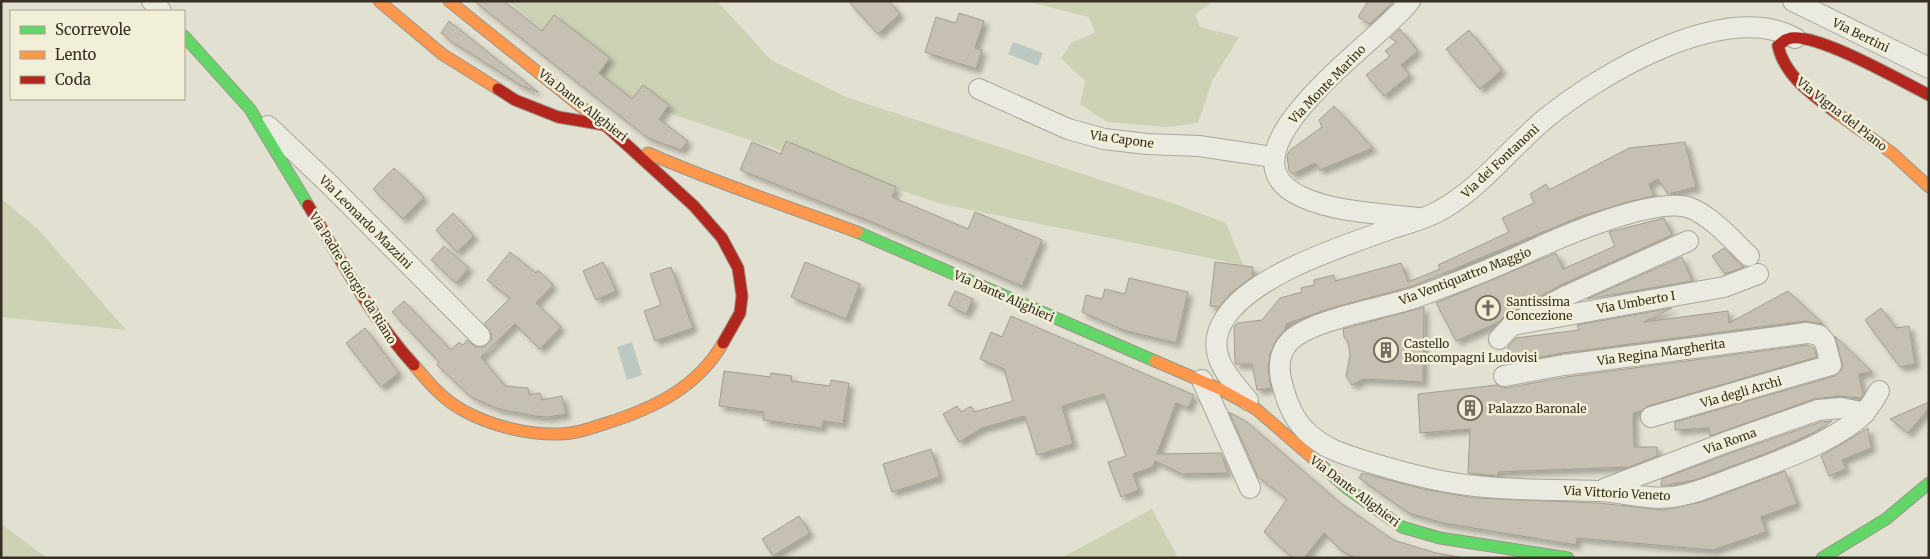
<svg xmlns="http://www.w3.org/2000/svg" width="1930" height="559" viewBox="0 0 1930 559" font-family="Merriweather,serif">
  <defs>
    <filter id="shadow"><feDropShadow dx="4.5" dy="4.5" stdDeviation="2.5" flood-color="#0004"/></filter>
  </defs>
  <rect width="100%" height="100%" fill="#e2e0d1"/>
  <g fill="#cdd2b5">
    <path d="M 509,1 L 717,1 L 771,60 L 846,97 L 1175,204 L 1226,223 L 1243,265 L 942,204 L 624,98 Z"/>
    <path d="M 1026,1 L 1214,1 L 1195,14 L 1200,27 L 1239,37 L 1212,81 L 1198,123 L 1166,127 L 1107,122 L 1080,104 L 1085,81 L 1061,58 L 1072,42 L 1095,33 L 1089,17 Z"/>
    <path d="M 1,199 L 38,229 L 126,330 L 1,317 Z"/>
    <path d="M 1152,509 L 1178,558 L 1061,558 Z"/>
    <path d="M 1,524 L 47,558 L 1,558 Z"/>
  </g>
  <g fill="#bbc9c2">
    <path d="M 1013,42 L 1043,53 L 1038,66 L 1008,54 Z"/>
    <path d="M 632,342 L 642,375 L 627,380 L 617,347 Z"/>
  </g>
  <g fill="#c6c0b2" stroke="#a39d90" filter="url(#shadow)">
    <path d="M 474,1 L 504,1 L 542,31 L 554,15 L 610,58 L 599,73 L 632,99 L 643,85 L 669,105 L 659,119 L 688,141 L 681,150 L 648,138 Z"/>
    <path d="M 848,1 L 889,1 L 900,14 L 878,34 Z"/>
    <path d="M 1368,1 L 1394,1 L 1370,24 L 1358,17 Z"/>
    <path d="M 959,13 L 984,21 L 975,48 L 982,50 L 976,69 L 925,52 L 936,17 L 956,23 Z"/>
    <path d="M 449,21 L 538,92 L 522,86 L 451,41 L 441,33 Z"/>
    <path d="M 1400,29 L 1418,51 L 1401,65 L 1410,75 L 1384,96 L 1366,75 L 1390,56 L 1385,51 L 1397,42 L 1390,38 Z"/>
    <path d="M 1469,30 L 1502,70 L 1480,89 L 1446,49 Z"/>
    <path d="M 1334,106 L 1373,148 L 1320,170 L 1315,163 L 1293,174 L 1289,171 L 1287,155 L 1290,150 L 1322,127 L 1319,120 Z"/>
    <path d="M 786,141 L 896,187 L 892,197 L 968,229 L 975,212 L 1042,240 L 1022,286 L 872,222 L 740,170 L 752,142 L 781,154 Z"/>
    <path d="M 1685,142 L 1696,187 L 1668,194 L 1658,179 L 1649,184 L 1654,196 L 1631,201 L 1579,217 L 1413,286 L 1328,309 L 1286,324 L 1285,330 L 1276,340 L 1270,354 L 1268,369 L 1271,388 L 1257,390 L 1252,364 L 1235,364 L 1234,327 L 1237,323 L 1262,320 L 1280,298 L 1302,292 L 1301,288 L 1314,285 L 1314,280 L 1334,275 L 1335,281 L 1401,263 L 1408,282 L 1440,269 L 1438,265 L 1509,232 L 1502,218 L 1534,203 L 1530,194 L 1546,184 L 1549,190 L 1629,148 Z"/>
    <path d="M 394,168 L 424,197 L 403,219 L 373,189 Z"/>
    <path d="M 453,213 L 474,236 L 457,252 L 436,230 Z"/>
    <path d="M 1664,218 L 1672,235 L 1561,285 L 1506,315 L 1499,322 L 1456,341 L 1436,303 L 1556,253 L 1563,269 L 1615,246 L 1609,232 Z"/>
    <path d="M 444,246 L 469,268 L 456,283 L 431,260 Z"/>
    <path d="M 1724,248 L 1741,265 L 1744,267 L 1725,274 L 1712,256 Z"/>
    <path d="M 510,252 L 536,273 L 538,270 L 553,285 L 536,303 L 561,327 L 540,349 L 515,324 L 481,357 L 505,386 L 528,388 L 529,395 L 540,393 L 542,400 L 562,396 L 566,414 L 548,417 L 535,416 L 499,409 L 471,397 L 437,365 L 439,362 L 392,312 L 404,301 L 451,350 L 459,342 L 463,345 L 467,340 L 476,347 L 483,347 L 492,339 L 491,333 L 484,324 L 510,298 L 487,280 Z"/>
    <path d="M 1682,257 L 1692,281 L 1587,299 Z"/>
    <path d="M 603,262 L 616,291 L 596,300 L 583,271 Z"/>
    <path d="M 805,262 L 860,284 L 846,319 L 791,297 Z"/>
    <path d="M 1215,262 L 1253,267 L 1252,277 L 1231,293 L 1219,307 L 1210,306 Z"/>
    <path d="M 671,267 L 693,328 L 655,341 L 644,311 L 661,305 L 650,274 Z"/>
    <path d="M 1129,278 L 1188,292 L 1176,343 L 1123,330 L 1082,312 L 1086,295 L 1102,299 L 1105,289 L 1125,294 Z"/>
    <path d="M 955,291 L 973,299 L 966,314 L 948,305 Z"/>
    <path d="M 1788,291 L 1823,324 L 1805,321 L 1562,353 L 1510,363 L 1508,347 L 1516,338 L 1579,330 L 1577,325 L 1672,308 L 1644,322 L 1728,311 L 1729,323 Z"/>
    <path d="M 1424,307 L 1423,382 L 1364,379 L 1352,385 L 1346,376 L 1350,355 L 1348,342 L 1344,337 L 1343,329 Z"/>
    <path d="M 1881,308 L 1896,328 L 1909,326 L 1915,364 L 1900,367 L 1865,320 Z"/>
    <path d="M 1011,316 L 1194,395 L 1188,408 L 1176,403 L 1157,454 L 1221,453 L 1228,473 L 1182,474 L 1155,461 L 1153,467 L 1133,474 L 1139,490 L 1121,497 L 1108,462 L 1126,456 L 1104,394 L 1062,406 L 1073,444 L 1037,455 L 1025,416 L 982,428 L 959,442 L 943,414 L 957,406 L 961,412 L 971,406 L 974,412 L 1013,401 L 1004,369 L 980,359 L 991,332 L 1002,337 Z"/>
    <path d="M 365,328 L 399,373 L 381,387 L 346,343 Z"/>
    <path d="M 1835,336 L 1872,372 L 1859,374 L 1863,395 L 1861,398 L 1840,396 L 1814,399 L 1710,436 L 1709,428 L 1675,430 L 1675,422 L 1835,376 L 1843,368 Z"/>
    <path d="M 1807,345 L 1814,348 L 1817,357 L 1648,406 L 1641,411 L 1633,413 L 1634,447 L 1657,447 L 1657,456 L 1629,467 L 1498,472 L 1498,476 L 1468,473 L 1470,429 L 1420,433 L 1418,394 L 1497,385 L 1506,388 L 1566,377 Z"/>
    <path d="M 724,371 L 770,377 L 771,373 L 792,376 L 791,381 L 830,386 L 831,380 L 849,383 L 843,424 L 823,421 L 822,428 L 763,420 L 764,412 L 719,406 Z"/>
    <path d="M 1929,402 L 1929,408 L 1908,433 L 1890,419 Z"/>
    <path d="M 1229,412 L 1247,422 L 1339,502 L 1393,540 L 1436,553 L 1465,558 L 1356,558 L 1342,551 L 1324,533 L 1304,558 L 1293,558 L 1264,532 L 1287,499 L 1258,477 Z"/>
    <path d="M 1832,421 L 1811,434 L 1767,453 L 1695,480 L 1661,486 L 1662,479 L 1728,454 L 1821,422 Z"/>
    <path d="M 1868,428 L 1871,448 L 1842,460 L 1846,469 L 1829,476 L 1821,456 Z"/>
    <path d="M 931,449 L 940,477 L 892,492 L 883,464 Z"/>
    <path d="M 1785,471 L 1797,504 L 1761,517 L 1766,532 L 1713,550 L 1577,538 L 1576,545 L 1443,523 L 1409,513 L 1359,478 L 1362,473 L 1423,489 L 1475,498 L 1598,503 L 1663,510 L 1702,502 Z"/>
    <path d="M 799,516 L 810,533 L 773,556 L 762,539 Z"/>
  </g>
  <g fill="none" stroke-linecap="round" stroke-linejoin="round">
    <defs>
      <g id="street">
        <path d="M 152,1 L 161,11"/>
        <path d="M 1410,1 C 1384,38 1207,154 1302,197 C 1337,213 1381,213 1418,218"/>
        <path d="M 1793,1 L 1929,68"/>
        <path d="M 979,89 L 1068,129 L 1104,139 L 1147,144 L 1199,146 L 1273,157"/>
        <path d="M 268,126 L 328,183 L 480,336"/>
        <path d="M 1749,256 C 1732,240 1714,219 1693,209 C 1660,193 1558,238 1524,254 C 1489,270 1453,284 1417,297 C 1385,308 1312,319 1290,341 C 1278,353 1278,371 1283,387 C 1287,402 1293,418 1305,430 C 1324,450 1349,456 1375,464 C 1408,474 1442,483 1476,486 C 1517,491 1558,489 1599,491 C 1623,492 1648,500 1672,497 C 1696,494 1719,483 1742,475 C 1781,460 1823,446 1857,420 C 1867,412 1873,402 1879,391"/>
        <path d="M 1512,325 L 1724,287 L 1758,274"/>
        <path d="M 1499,339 L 1512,325 L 1566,296 L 1688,241"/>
        <path d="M 1504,376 L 1564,365 L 1807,333 L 1819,335 L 1825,342 L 1831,365 L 1651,417"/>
        <path d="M 1202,380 L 1250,488"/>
        <path d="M 1248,400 C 1227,376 1203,351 1225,318 C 1255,273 1344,246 1393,228 C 1409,223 1425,219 1439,211 C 1480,189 1509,149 1545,119 C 1600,74 1724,0 1795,38"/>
        <path d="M 1604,489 L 1724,443 L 1818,410 L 1841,408 L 1865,413"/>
      </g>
      <g id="fast">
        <path d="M 184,36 L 250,109 L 308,205"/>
        <path d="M 857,232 L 1155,361"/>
        <path d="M 1323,467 L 1348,489 L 1402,527 L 1440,538 L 1568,558"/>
        <path d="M 1822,558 L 1886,519 L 1929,483"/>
      </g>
      <g id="slow">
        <path d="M 379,1 L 442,54 L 498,89"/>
        <path d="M 449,1 L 605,126"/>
        <path d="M 1838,114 L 1892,153 L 1929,187"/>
        <path d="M 648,153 C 716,183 787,206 857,232"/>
        <path d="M 1155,361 L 1220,389 L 1256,409 L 1323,467"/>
        <path d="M 414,365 C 429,383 443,400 464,411 C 492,426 528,435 559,434 C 576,434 591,428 607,423 C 654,408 697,388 723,343"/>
      </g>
      <g id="jam">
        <path d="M 498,89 L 515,100 L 558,117 L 605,125 L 694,206 L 722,238 L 738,268 L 742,296 L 740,313 L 723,343"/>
        <path d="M 1838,114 C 1814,96 1785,77 1778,46 C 1782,42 1786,39 1791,38 C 1820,34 1901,81 1929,95"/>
        <path d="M 308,205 C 341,260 371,318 414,365"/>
      </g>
    </defs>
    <use href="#street" stroke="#a8a599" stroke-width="22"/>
    <use href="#fast" stroke="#989489" stroke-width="13"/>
    <use href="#slow" stroke="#989489" stroke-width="13"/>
    <use href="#jam" stroke="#989489" stroke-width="13"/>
    <use href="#street" stroke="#ebeae1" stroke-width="20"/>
    <use href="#fast" stroke="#63d668" stroke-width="11"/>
    <use href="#slow" stroke="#ff974d" stroke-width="11"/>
    <use href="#jam" stroke="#b3261e" stroke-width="11"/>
  </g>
  <defs>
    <symbol id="church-ring" viewBox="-11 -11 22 22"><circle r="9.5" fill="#f2efd8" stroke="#736d5f" stroke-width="1.5"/><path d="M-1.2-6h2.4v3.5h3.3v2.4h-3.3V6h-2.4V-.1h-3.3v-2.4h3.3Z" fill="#736d5f"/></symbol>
    <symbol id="building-ring" viewBox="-11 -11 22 22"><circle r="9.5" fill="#f2efd8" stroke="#736d5f" stroke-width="1.5"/><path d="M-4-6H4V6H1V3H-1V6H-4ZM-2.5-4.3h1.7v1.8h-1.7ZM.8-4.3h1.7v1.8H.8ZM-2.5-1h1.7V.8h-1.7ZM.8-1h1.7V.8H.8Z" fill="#736d5f"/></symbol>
  </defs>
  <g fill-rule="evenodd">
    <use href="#church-ring" x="1474" y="294" width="28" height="28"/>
    <use href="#building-ring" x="1372" y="336" width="28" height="28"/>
    <use href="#building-ring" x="1456" y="394" width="28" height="28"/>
  </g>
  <g text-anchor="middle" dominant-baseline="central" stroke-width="5" stroke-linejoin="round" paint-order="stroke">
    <g font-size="12" fill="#372f22" stroke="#f2efd8">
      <text transform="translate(1861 35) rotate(26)">Via Bertini</text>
      <text transform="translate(1327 84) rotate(-46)">Via Monte Marino</text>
      <text transform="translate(583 105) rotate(38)">Via Dante Alighieri</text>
      <text transform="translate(1842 114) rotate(38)">Via Vigna del Piano</text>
      <text transform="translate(1122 139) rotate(8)">Via Capone</text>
      <text transform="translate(1500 161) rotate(-43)">Via dei Fontanoni</text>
      <text transform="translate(366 222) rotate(45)">Via Leonardo Mazzini</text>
      <text transform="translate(1465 276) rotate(-21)">Via Ventiquattro Maggio</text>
      <text transform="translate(353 278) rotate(58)">Via Padre Giorgio da Riano</text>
      <text transform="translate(1004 296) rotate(24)">Via Dante Alighieri</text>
      <text transform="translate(1636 302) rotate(-10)">Via Umberto I</text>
      <text transform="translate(1661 352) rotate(-8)">Via Regina Margherita</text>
      <text transform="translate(1741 392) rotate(-16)">Via degli Archi</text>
      <text transform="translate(1730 441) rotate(-20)">Via Roma</text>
      <text transform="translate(1355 491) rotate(37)">Via Dante Alighieri</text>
      <text transform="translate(1617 493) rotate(3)">Via Vittorio Veneto</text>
    </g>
    <g font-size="12" fill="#372f22" stroke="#f2efd8" text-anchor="start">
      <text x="1506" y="301">Santissima<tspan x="1506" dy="14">Concezione</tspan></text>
      <text x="1404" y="343">Castello<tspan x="1404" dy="14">Boncompagni Ludovisi</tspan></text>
      <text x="1488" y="408">Palazzo Baronale</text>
    </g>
  </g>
  <rect width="1930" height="559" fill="none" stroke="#372f22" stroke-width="5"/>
  <rect x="10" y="10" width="175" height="90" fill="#f2efd8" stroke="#a7a28f"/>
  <rect x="20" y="26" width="25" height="8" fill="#63d668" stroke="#a7a28f"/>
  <text x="55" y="35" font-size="15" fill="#372f22">Scorrevole</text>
  <rect x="20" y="51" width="25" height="8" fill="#ff974d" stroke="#a7a28f"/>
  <text x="55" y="60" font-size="15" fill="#372f22">Lento</text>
  <rect x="20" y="76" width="25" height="8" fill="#b3261e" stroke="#a7a28f"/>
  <text x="55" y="85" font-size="15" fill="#372f22">Coda</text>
</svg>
